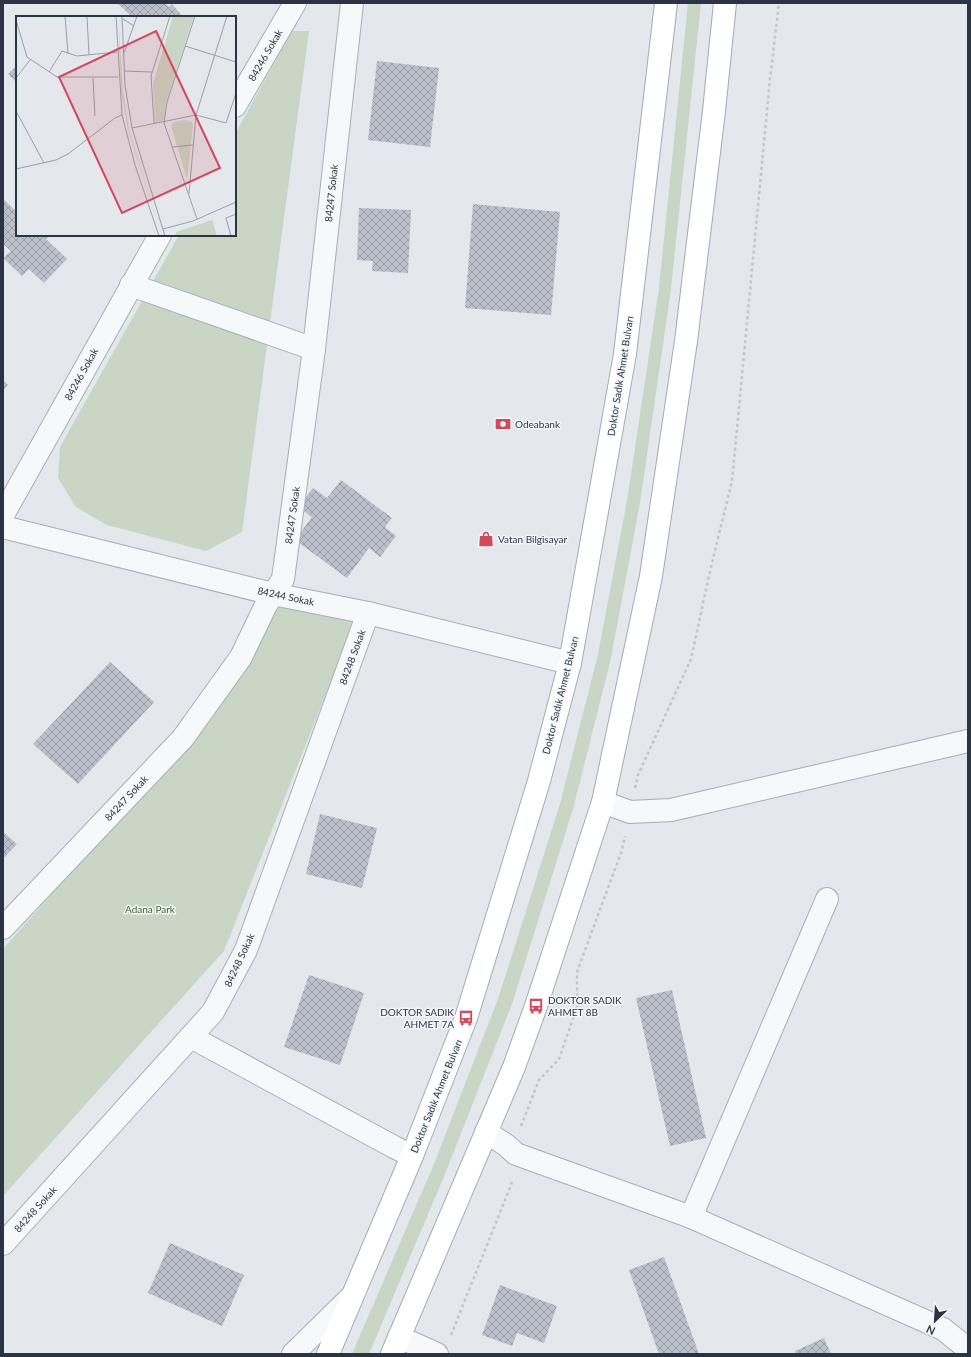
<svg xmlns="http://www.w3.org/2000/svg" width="971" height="1357" viewBox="0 0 971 1357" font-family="Lato,sans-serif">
  <defs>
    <pattern id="building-cross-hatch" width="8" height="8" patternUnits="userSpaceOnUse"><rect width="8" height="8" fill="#bbc0ca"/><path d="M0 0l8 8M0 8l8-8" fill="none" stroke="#989da6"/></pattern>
  </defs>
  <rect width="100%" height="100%" fill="#e4e7ec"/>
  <g fill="#c9d6c5">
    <path d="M 688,3 L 701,3 L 671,289 L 640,503 L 611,658 L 573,809 L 512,1004 L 445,1174 L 369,1354 L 352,1354 L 434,1164 L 498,999 L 560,804 L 598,654 L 627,501 L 659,288 Z"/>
    <path d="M 292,31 L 309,31 L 242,532 L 206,551 L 107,525 L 76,507 L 58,478 L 60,447 L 179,235 L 235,235 L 235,134 Z"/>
    <path d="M 276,599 L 358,613 L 224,951 L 3,1196 L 3,949 L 186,743 Z"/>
  </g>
  <g fill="url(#building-cross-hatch)">
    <path d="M 117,3 L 165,3 L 169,7 L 172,4 L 183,17 L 132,17 Z"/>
    <path d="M 377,61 L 439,68 L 430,147 L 368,140 Z"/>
    <path d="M 17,65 L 17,83 L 8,74 Z"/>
    <path d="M 3,199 L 17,212 L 17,235 L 47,235 L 49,237 L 46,239 L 67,259 L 44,283 L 29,269 L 22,276 L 3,258 L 11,251 L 3,244 Z"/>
    <path d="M 473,204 L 560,212 L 551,315 L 465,308 Z"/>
    <path d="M 359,208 L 411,210 L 408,273 L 372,271 L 373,261 L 357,260 Z"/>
    <path d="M 3,380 L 8,385 L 3,390 Z"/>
    <path d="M 341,480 L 392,518 L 385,527 L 396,536 L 380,557 L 369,548 L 347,578 L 295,540 L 312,517 L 298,507 L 313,488 L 327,498 Z"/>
    <path d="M 110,662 L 154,702 L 78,784 L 33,744 Z"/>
    <path d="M 320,814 L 377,828 L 362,888 L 306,874 Z"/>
    <path d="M 3,832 L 17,844 L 3,859 Z"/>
    <path d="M 309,975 L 364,993 L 340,1065 L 284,1047 Z"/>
    <path d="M 672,990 L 706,1138 L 670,1146 L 636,998 Z"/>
    <path d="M 170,1243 L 244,1275 L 222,1326 L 148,1293 Z"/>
    <path d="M 664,1257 L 699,1354 L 659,1354 L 629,1270 Z"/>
    <path d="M 500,1285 L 557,1306 L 544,1343 L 517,1333 L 512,1346 L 482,1335 Z"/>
    <path d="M 824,1338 L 831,1354 L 796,1354 L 795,1351 Z"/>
  </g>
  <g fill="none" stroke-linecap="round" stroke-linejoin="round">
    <defs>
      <g id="minor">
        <path d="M 235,106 L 295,3"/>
        <path d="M 131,285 L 314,349"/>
        <path d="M 3,515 L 160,235"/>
        <path d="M 3,527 L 273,594 L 368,613 L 570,663"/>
        <path d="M 603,802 L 630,812 L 671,810 L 968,741"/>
        <path d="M 3,928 L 183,738 L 241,657 L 266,605 L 283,579 L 314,349 L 352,3"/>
        <path d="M 191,1037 L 394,1147 L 412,1156"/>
        <path d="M 486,1132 L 506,1145 L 516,1154 L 691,1217 L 943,1329 L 968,1349"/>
        <path d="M 691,1217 L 827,899"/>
        <path d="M 3,1244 L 213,1012 L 246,950 L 368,613"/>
        <path d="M 399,1337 L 437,1354"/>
        <path d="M 293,1354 L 352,1296"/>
      </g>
      <g id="primary">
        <path d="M 328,1354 L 412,1156 L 466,1018 L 539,781 L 570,663 L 625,354 L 666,3"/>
        <path d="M 392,1354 L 514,1067 L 536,1006 L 603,802 L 651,576 L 686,341 L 714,111 L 725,3"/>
      </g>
    </defs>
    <use href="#minor" stroke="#a9aeb7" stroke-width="24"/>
    <use href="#primary" stroke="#a3abb8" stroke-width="24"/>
    <g stroke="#c2c5cb" stroke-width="2.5" stroke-dasharray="3 3" stroke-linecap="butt">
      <path d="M 635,788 L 638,775 L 691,659 L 711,567 L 732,481 L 770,79 L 779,3"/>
      <path d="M 521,1126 L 539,1080 L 559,1059 L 577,1007 L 577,972 L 622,850 L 625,836"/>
      <path d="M 451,1335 L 513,1180"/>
    </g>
    <use href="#minor" stroke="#f7f8fa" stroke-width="22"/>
    <use href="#primary" stroke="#fff" stroke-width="22"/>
  </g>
  <defs>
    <symbol id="bank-bare" viewBox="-9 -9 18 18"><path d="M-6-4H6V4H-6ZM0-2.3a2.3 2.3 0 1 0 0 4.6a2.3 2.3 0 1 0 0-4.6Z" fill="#d1495b" stroke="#f4f6f9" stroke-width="2.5" paint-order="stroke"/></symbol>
    <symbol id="shop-bare" viewBox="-9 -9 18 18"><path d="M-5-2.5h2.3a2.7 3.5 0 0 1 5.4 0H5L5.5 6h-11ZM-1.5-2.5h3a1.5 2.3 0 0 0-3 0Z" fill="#d1495b" stroke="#f4f6f9" stroke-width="2.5" paint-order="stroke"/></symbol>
    <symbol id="bus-bare" viewBox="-9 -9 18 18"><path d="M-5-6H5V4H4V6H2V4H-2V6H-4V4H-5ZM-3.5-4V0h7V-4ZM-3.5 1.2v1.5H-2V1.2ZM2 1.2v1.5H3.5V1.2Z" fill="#d1495b" stroke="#f4f6f9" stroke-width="2.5" paint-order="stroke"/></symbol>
  </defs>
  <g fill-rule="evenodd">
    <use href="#bank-bare" x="492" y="413" width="22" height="22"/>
    <use href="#shop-bare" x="475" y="528" width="22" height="22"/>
    <use href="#bus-bare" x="525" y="995" width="22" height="22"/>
    <use href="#bus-bare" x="455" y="1007" width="22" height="22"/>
  </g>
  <g text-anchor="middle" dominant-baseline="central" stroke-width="3" stroke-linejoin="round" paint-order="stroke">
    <g font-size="10" fill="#2b3445" stroke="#f4f6f9">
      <text transform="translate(265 55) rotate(-60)">84246 Sokak</text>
      <text transform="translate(331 193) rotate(-84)">84247 Sokak</text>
      <text transform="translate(81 374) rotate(-61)">84246 Sokak</text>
      <text transform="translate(620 376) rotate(-81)">Doktor Sadık Ahmet Bulvarı</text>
      <text transform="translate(292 515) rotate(-82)">84247 Sokak</text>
      <text transform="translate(286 596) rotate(12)">84244 Sokak</text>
      <text transform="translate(352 657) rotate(-70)">84248 Sokak</text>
      <text transform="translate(560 695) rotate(-76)">Doktor Sadık Ahmet Bulvarı</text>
      <text transform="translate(126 798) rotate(-47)">84247 Sokak</text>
      <text transform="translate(239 960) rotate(-65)">84248 Sokak</text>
      <text transform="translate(436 1096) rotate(-68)">Doktor Sadık Ahmet Bulvarı</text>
      <text transform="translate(35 1209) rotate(-48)">84248 Sokak</text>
    </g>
    <g font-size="10" fill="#2b3445" stroke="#f4f6f9" text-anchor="start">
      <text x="515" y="424">Odeabank</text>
      <text x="498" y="539">Vatan Bilgisayar</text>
      <text x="548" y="1000">DOKTOR SADIK<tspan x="548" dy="12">AHMET 8B</tspan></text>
      <text x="454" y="1012" text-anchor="end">DOKTOR SADIK<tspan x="454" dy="12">AHMET 7A</tspan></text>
    </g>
    <g font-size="10" fill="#3f6138" stroke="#f4f6f9">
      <text x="150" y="909">Adana Park</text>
    </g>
  </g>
  <g transform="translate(16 16)">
    <rect width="220" height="220" fill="#e4e7ec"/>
    <path d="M 102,0 L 107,75 L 113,114 L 146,220 L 112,114 L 105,75 ZM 157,0 L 178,0 L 150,86 L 148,104 L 139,107 L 137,67 ZM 169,104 L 176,106 L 177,110 L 171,163 L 155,110 L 157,106 ZM 196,204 L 201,220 L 159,220 L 160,216 Z" fill="#c9d6c5"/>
    <path fill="none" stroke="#9a9fa9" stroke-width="1" d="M 49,0 L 52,38M 71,0 L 73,39M 100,0 L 106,99 L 119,149 L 143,220M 106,0 L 109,69 L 116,112 L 149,220M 179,0 L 151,86 L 148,107 L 181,203M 107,3 L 118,10M 0,4 L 11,41 L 41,61 L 102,61M 169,30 L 220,46M 108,37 L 121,0M 108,55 L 136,56M 33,56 L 46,35 L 61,40 L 101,36M 0,62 L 14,44M 77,62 L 79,100M 0,95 L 28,147M 138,107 L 135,60 L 154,0M 116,112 L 180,99 L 210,107 L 220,77M 156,131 L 177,129M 0,153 L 40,144 L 52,138 L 99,102 L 106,99M 173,178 L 180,99 L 211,0M 147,213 L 177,205 L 220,186M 215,220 L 210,202 L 220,198"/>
    <path fill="#d1495b" fill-opacity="0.15" stroke="#d1495b" stroke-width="2" d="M 140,15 L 204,152 L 106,197 L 43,61 Z"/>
    <rect width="220" height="220" fill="none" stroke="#2b3445" stroke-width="2"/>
  </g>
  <rect width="971" height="1357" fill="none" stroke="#2b3445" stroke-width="8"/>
  <g transform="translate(935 1321) rotate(205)" stroke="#f4f6f9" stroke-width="3" paint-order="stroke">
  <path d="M0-3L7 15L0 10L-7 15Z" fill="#2b3445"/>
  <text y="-6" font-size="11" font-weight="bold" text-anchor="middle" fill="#2b3445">N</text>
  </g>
</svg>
